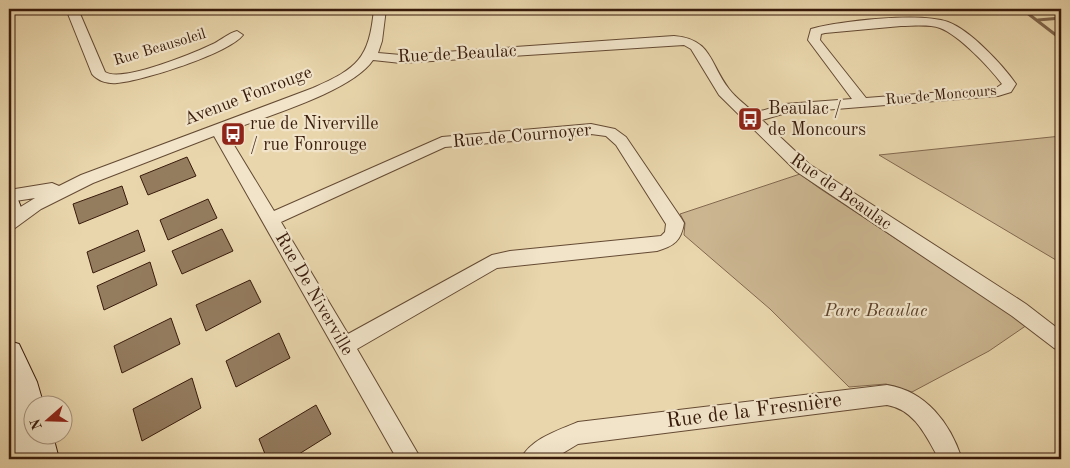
<svg xmlns="http://www.w3.org/2000/svg" width="1070" height="468" viewBox="0 0 1070 468" font-family="'Old Standard TT',serif">
  <rect width="100%" height="100%" fill="#e9d6ac"/>
  <filter id="stains"><feTurbulence type="fractalNoise" baseFrequency=".004" numOctaves="4"/><feColorMatrix values="0 0 0 0 .2 0 0 0 0 .09 0 0 0 0 .02 0 0 0 .5 -.17"/></filter>
  <radialGradient id="worn" r=".72"><stop offset=".6" stop-color="#630" stop-opacity="0"/><stop offset="1" stop-color="#630" stop-opacity=".3"/></radialGradient>
  <g fill="#cbb691" stroke="#82684e">
    <path d="M 1061,136 L 1061,263 L 879,155 Z"/>
    <path d="M 800,174 L 819,188 L 1027,325 L 989,351 L 912,392 L 886,384 L 849,387 L 770,309 L 684,235 L 685,223 L 680,214 Z"/>
  </g>
  <g fill="none" stroke-linecap="round" stroke-linejoin="round">
    <g stroke="#7e654b" stroke-width="3">
      <path d="M 1022,9 L 1061,39"/>
      <path d="M 1038,20 L 1061,18"/>
    </g>
  </g>
  <g fill="#947c5f" stroke="#381b0b">
    <path d="M 187,157 L 196,176 L 148,195 L 140,176 Z"/>
    <path d="M 122,186 L 128,204 L 79,224 L 73,204 Z"/>
    <path d="M 208,199 L 217,218 L 168,240 L 160,220 Z"/>
    <path d="M 222,229 L 233,251 L 182,274 L 172,251 Z"/>
    <path d="M 138,230 L 145,251 L 93,273 L 87,252 Z"/>
    <path d="M 150,262 L 157,285 L 104,310 L 97,286 Z"/>
    <path d="M 250,280 L 261,302 L 206,331 L 196,305 Z"/>
    <path d="M 171,318 L 180,344 L 122,373 L 114,346 Z"/>
    <path d="M 279,333 L 290,358 L 236,387 L 226,361 Z"/>
    <path d="M 192,378 L 201,408 L 142,441 L 133,409 Z"/>
    <path d="M 316,405 L 331,434 L 291,459 L 267,459 L 259,439 Z"/>
  </g>
  <g fill="none" stroke-linecap="round" stroke-linejoin="round">
    <defs>
      <g id="street">
        <path d="M 66,9 L 78,9 L 105,72 C 122,83 194,53 213,44 C 221,40 229,33 237,31 L 243,35 C 228,54 142,81 117,83 C 108,84 98,81 92,74 Z"/>
        <path d="M 374,9 L 386,9 L 382,41 L 378,53 L 401,55 L 674,36 C 712,39 709,63 729,89 C 736,98 746,105 754,113 L 785,104 L 852,99 L 808,40 L 811,29 C 840,21 920,12 948,22 C 970,30 1003,65 1016,84 L 1011,92 L 998,96 L 786,113 L 762,120 L 809,164 L 1026,304 L 1061,331 L 1061,351 L 1054,348 L 1012,316 L 797,172 L 719,95 L 691,49 L 684,45 L 401,63 L 373,60 C 352,92 263,117 226,132 L 274,211 L 442,137 L 591,124 L 615,129 L 626,137 L 681,218 L 684,223 C 681,241 674,246 657,251 L 497,268 L 357,349 L 421,459 L 397,459 L 214,136 L 93,183 L 41,209 L 15,228 L 9,229 L 9,214 L 35,198 L 9,202 L 9,190 L 52,183 L 59,186 L 81,175 L 313,88 C 358,68 369,59 374,9 ZM 901,26 C 913,26 929,24 940,28 C 959,35 990,68 1002,84 L 996,88 L 866,98 L 820,40 L 821,34 L 825,33 ZM 591,134 L 606,136 L 616,145 L 666,224 L 665,232 L 661,236 L 510,251 L 492,255 L 348,334 L 281,222 L 445,147 Z"/>
        <path d="M 887,385 C 926,391 950,423 962,459 L 939,459 C 926,436 915,410 887,405 L 578,444 L 553,459 L 521,459 C 530,439 559,430 578,422 Z"/>
      </g>
      <g id="secondary">
        <path d="M 9,195 L 17,197 L 22,210 L 17,225 L 9,228 Z"/>
        <path d="M 9,341 L 19,344 L 37,382 L 44,406 L 32,406 L 32,436 L 53,436 L 59,459 L 9,459 L 9,401 L 14,403 L 9,383 Z"/>
      </g>
    </defs>
    <use href="#street" stroke="#644a33" stroke-width="2"/>
    <use href="#secondary" stroke="#381b0b" stroke-width="2"/>
    <use href="#street" fill="#f1e4c9" fill-rule="evenodd"/>
    <use href="#secondary" fill="#f1e4c9" fill-rule="evenodd"/>
  </g>
  <defs>
    <symbol id="bus-square" viewBox="-11 -11 22 22"><rect x="-9" y="-9" width="18" height="18" rx="4" fill="#8f2418" stroke="#f1e4c9"/><path d="M-5-6H5V4H4V6H2V4H-2V6H-4V4H-5ZM-3.5-4V0h7V-4ZM-3.5 1.2v1.5H-2V1.2ZM2 1.2v1.5H3.5V1.2Z" fill="#fff"/></symbol>
  </defs>
  <g fill-rule="evenodd">
    <use href="#bus-square" x="736" y="105" width="28" height="28"/>
    <use href="#bus-square" x="219" y="120" width="28" height="28"/>
  </g>
  <g text-anchor="middle" dominant-baseline="central" stroke-width="4.5" stroke-linejoin="round" paint-order="stroke">
    <g font-size="15" fill="#381b0b" stroke="#f1e4c9">
      <text transform="translate(160 48) rotate(-17)">Rue Beausoleil</text>
      <text transform="translate(941 96) rotate(-5)">Rue de Moncours</text>
    </g>
    <g font-size="18" fill="#381b0b" stroke="#f1e4c9">
      <text transform="translate(457 54) rotate(-3)">Rue de Beaulac</text>
      <text transform="translate(248 96) rotate(-21)">Avenue Fonrouge</text>
      <text transform="translate(522 136) rotate(-5)">Rue de Cournoyer</text>
      <text transform="translate(841 192) rotate(35)">Rue de Beaulac</text>
      <text transform="translate(314 294) rotate(60)">Rue De Niverville</text>
    </g>
    <g font-size="18" fill="#381b0b" stroke="#f1e4c9" text-anchor="start">
      <text x="768" y="109">Beaulac /<tspan x="768" dy="21">de Moncours</tspan></text>
      <text x="250" y="124">rue de Niverville<tspan x="250" dy="21">/ rue Fonrouge</tspan></text>
    </g>
    <g font-size="18" font-style="italic" fill="#5d422c" stroke="#f1e4c9">
      <text x="876" y="311">Parc Beaulac</text>
    </g>
    <g font-size="21" fill="#381b0b" stroke="#f1e4c9">
      <text transform="translate(754 411) rotate(-7)">Rue de la Fresnière</text>
    </g>
  </g>
  <rect width="1070" height="468" fill="none" stroke="#e9d6ac" stroke-width="30"/>
  <rect x="10" y="10" width="1050" height="448" fill="none" stroke="#381b0b" stroke-width="2.5"/>
  <rect x="15" y="15" width="1040" height="438" fill="none" stroke="#381b0b"/>
  <g transform="translate(48 420) rotate(250)"><circle r="24" fill="#f1e4c9" stroke="#a7947d"/>
  <path d="M0-4L9 19L0 12L-9 19Z" fill="#8f2418"/>
  <text y="-8" font-size="14" font-weight="bold" text-anchor="middle" fill="#381b0b">N</text>
  </g>
  <rect width="100%" height="100%" filter="url(#stains)"/>
  <rect width="100%" height="100%" fill="url(#worn)"/>
</svg>
